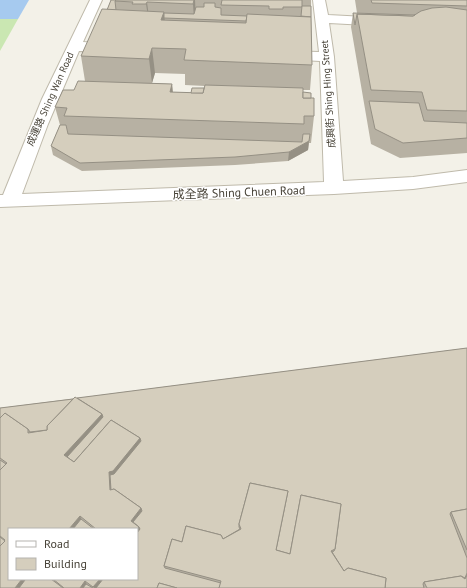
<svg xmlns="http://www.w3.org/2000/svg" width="467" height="588" viewBox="0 0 467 588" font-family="'PT Sans','Noto Sans TC',sans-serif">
  <rect width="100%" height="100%" fill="#f3f1e8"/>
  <path fill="#cae7b2" d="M 0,19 L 18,19 L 0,51 Z"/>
  <path fill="#a6caef" d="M 0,0 L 29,0 L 18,19 L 0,19 Z"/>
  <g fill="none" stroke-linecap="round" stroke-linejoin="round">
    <defs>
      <path id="minor" d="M 90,0 L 102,0 L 83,42 L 115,44 L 120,45 L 122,48 L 120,51 L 115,52 L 79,51 L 48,124 L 22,194 L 324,182 L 320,61 L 283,59 L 278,58 L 276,55 L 278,52 L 283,51 L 319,52 L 313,0 L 325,0 L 328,15 L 366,17 L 371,18 L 373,21 L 371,24 L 366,25 L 329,23 L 334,57 L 343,181 L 413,177 L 467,170 L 467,182 L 413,189 L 334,194 L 0,207 L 0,195 L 3,195 L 42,99 Z"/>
    </defs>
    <use href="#minor" stroke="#bfbaab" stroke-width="2"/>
    <use href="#minor" fill="#fff" fill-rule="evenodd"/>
  </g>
  <g fill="#b7b1a3" fill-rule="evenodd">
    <path d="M 111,0 L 311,0 L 311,6 L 312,65 L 310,90 L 303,90 L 303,92 L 311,98 L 314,116 L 311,143 L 309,143 L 308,150 L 288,161 L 235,165 L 82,171 L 53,155 L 51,146 L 60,125 L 55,107 L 85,81 L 81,56 L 107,10 ZM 155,73 L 185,74 L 185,85 L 205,86 L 204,88 L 191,93 L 173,92 L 172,84 L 152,83 Z"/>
    <path d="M 355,0 L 467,0 L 467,153 L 400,158 L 371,144 L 351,27 L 353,13 L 365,14 L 365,13 L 357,13 Z"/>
    <path d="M 467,348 L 467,588 L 0,588 L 0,408 ZM 9,529 L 137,529 L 137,579 L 9,579 Z"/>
  </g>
  <g fill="#959084">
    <path d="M 194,0 L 195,0 L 196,19 L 194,19 L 193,4 Z"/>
    <path d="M 147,2 L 149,17 L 148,17 L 146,4 Z"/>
    <path d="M 164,12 L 166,35 L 161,20 Z"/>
    <path d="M 152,48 L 155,73 L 152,83 L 149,59 Z"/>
    <path d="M 172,84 L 174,110 L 170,92 Z"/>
    <path d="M 309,141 L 308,150 L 288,161 L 289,152 Z"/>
    <path d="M 102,414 L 107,430 L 83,484 L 64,455 Z"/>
    <path d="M 140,438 L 145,461 L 110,490 L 109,472 Z"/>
    <path d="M 141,508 L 147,529 L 137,557 L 137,529 L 131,521 Z"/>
    <path d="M 80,516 L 86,529 L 69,529 Z"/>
    <path d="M 22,579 L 49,579 L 49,588 L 15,588 Z"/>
    <path d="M 100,579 L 118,579 L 114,588 L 94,588 L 93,587 Z"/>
    <path d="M 85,581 L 89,588 L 80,588 Z"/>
  </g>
  <g fill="#d5cebd" stroke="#959084">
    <path d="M 111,0 L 116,0 L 115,1 L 116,10 L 107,10 Z"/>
    <path d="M 116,0 L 194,0 L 193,4 L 147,2 L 146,4 L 132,4 L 133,2 L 115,1 Z"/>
    <path d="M 222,0 L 302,0 L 302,7 L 283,7 L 283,9 L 269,9 L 269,6 L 221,5 Z"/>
    <path d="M 371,0 L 467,0 L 467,6 L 372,3 Z"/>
    <path d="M 204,3 L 215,3 L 215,7 L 221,8 L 221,15 L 247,16 L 246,21 L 164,18 L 164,13 L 194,14 L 196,7 L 204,7 Z"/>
    <path d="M 302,6 L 311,6 L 311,17 L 301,16 Z"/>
    <path d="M 446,7 L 467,10 L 467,111 L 427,110 L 422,92 L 371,90 L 357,14 L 413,16 L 421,11 L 432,8 Z"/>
    <path d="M 102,9 L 164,12 L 161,20 L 246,23 L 247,14 L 311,17 L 312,65 L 184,60 L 186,49 L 152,48 L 149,59 L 81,56 Z"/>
    <path d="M 353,13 L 415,15 L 413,16 L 357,14 L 355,25 Z"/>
    <path d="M 78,81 L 172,84 L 170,92 L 203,93 L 205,85 L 303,88 L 303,98 L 314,98 L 314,116 L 304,116 L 304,124 L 64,116 L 67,108 L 55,107 L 63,90 L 74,90 Z"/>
    <path d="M 192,88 L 204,88 L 203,93 L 191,93 Z"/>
    <path d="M 303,92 L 311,93 L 311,98 L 303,98 Z"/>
    <path d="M 369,101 L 419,103 L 424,121 L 467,123 L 467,138 L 403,143 L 375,129 Z"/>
    <path d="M 60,125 L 66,125 L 68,134 L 302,142 L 303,134 L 310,134 L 309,141 L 289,152 L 235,157 L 80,163 L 51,146 Z"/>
    <path d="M 467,348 L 467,509 L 451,512 L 450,514 L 467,558 L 467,573 L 465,578 L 461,576 L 424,582 L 423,584 L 424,588 L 385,588 L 386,578 L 348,568 L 344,571 L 332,552 L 334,551 L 335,549 L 341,504 L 301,495 L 290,554 L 276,550 L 288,491 L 250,483 L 239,524 L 239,527 L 240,529 L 223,539 L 221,535 L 186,526 L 182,542 L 172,539 L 164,566 L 165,568 L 221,583 L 219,588 L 177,588 L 159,583 L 157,588 L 96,588 L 103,579 L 137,579 L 137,533 L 140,529 L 139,527 L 133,522 L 142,511 L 141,508 L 114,489 L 111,490 L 110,475 L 114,474 L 141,441 L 140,438 L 111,420 L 74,462 L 67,457 L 103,417 L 102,414 L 77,398 Z"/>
    <path d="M 75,397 L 102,414 L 64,455 L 74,462 L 111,420 L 140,438 L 113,471 L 109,472 L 110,490 L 114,489 L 141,508 L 131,521 L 139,527 L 137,529 L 96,529 L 80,516 L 69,529 L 9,529 L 9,579 L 22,579 L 15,588 L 0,588 L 0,546 L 5,540 L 0,536 L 0,470 L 7,463 L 0,458 L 0,418 L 5,413 L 28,429 L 28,433 L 47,430 L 47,426 Z"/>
    <path d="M 73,399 L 47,426 L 47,430 L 30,432 L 28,429 L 5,413 L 0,418 L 0,408 Z"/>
    <path d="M 0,460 L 6,464 L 0,470 Z"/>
    <path d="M 250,483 L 288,491 L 276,550 L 290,554 L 301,495 L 341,504 L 335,549 L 331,551 L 344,571 L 348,568 L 386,578 L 385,588 L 219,588 L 221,581 L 164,566 L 172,539 L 182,542 L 186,526 L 221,535 L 223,539 L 241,529 L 239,524 Z"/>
    <path d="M 467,509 L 467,550 L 451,512 Z"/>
    <path d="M 81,519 L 94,529 L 73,529 Z"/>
    <path d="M 0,537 L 5,541 L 0,546 Z"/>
    <path d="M 467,575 L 467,588 L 427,588 L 424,582 L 461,576 L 465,579 Z"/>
    <path d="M 25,579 L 51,579 L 63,588 L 19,588 L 25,580 Z"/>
    <path d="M 53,579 L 100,579 L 93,587 L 85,581 L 80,588 L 64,588 Z"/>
    <path d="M 159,583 L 177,588 L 157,588 Z"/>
    <path d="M 86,584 L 93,588 L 83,588 Z"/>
  </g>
  <g text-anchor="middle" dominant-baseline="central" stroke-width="3" stroke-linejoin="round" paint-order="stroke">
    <g font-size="10" fill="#474237" stroke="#fff">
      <text transform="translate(328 94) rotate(-94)">成興街 Shing Hing Street</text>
      <text transform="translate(50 99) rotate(-66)">成運路 Shing Wan Road</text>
    </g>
    <g font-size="12" fill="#474237" stroke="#fff">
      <text transform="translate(239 192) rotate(-2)">成全路 Shing Chuen Road</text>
    </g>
  </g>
  <rect x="8" y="528" width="130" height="52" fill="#ffffff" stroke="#b5b3af"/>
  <rect x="16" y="541" width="20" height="6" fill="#ffffff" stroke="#b5b3af"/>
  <text x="44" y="548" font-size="12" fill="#474237">Road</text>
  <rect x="16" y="558" width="20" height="12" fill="#d5cebd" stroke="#b5b3af"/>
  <text x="44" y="568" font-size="12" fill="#474237">Building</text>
</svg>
